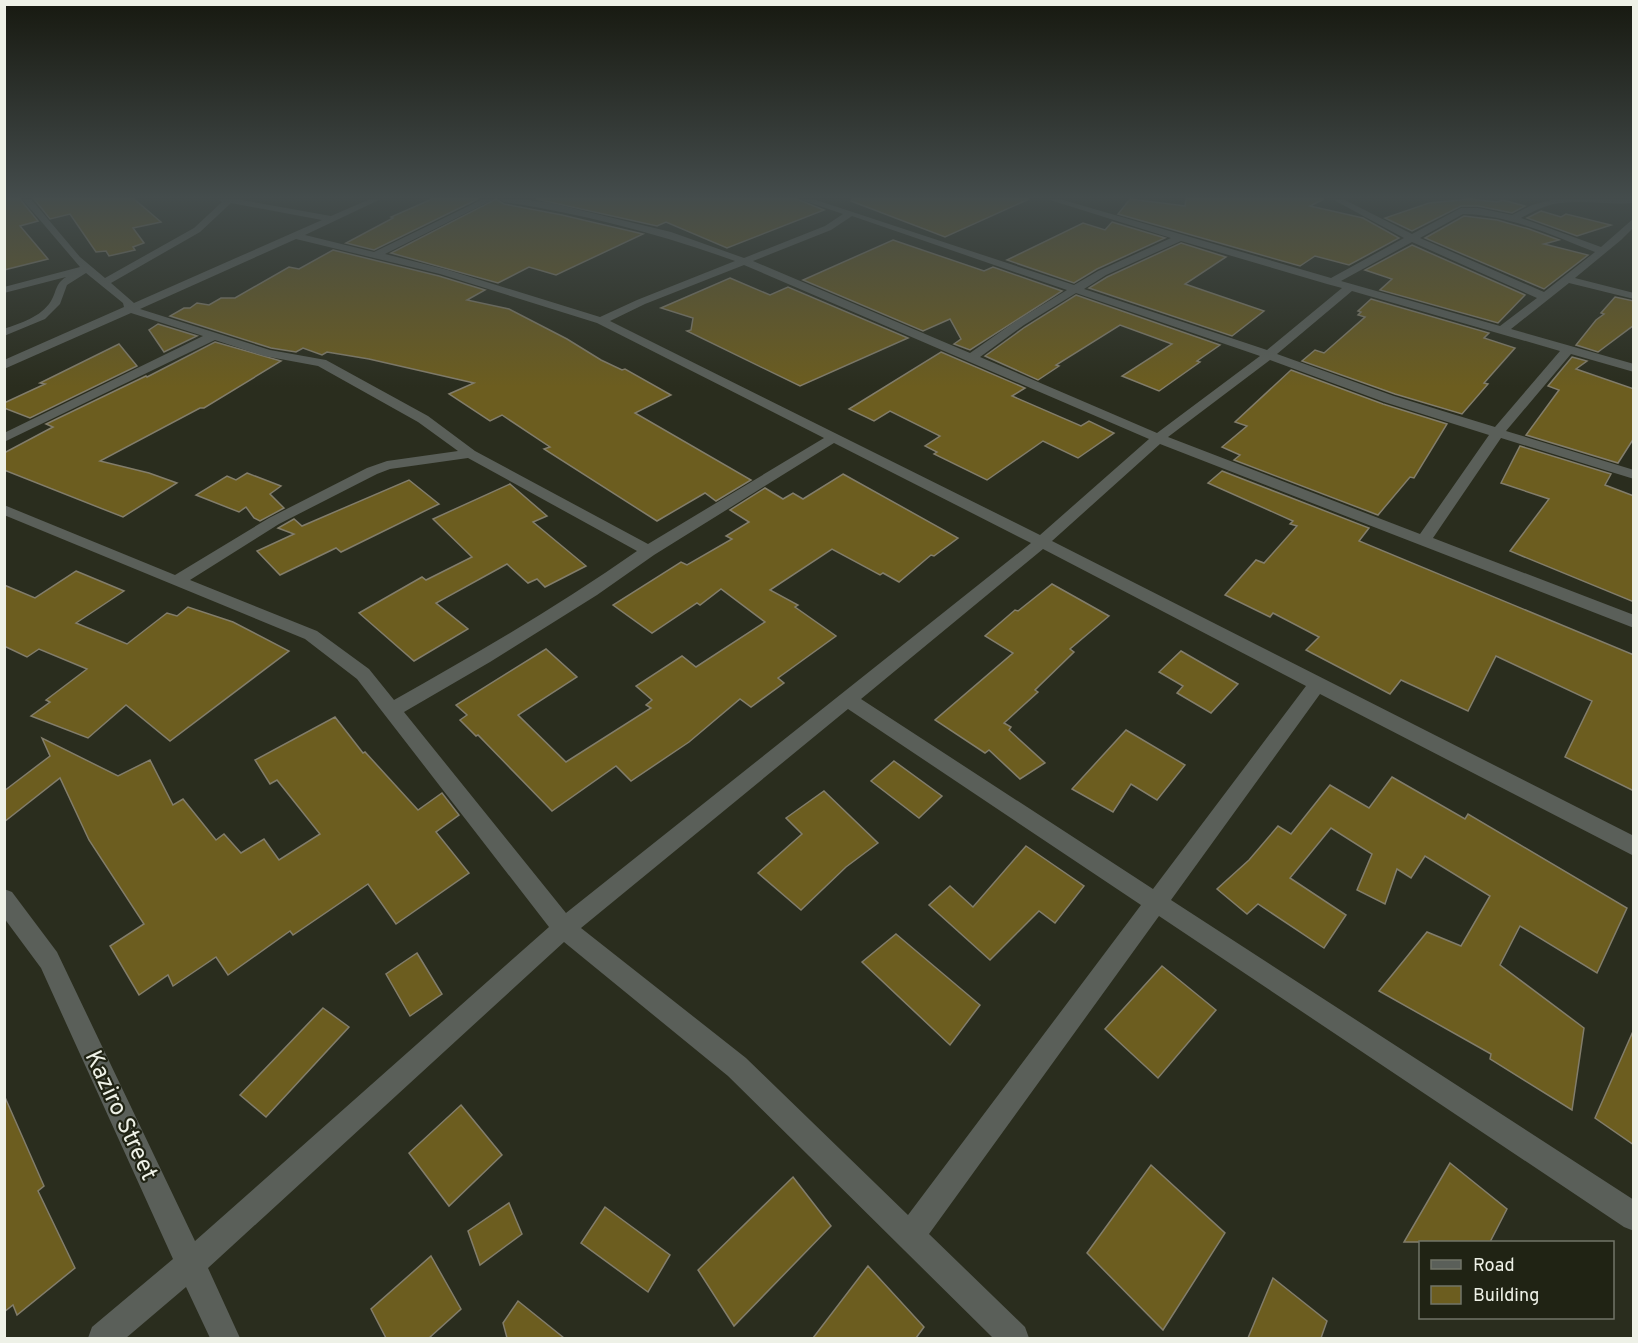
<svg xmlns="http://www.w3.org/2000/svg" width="1638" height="1343" viewBox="0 0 1638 1343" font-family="Overpass,sans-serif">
  <rect width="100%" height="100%" fill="#2a2d1e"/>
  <g fill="#6c5d1f" stroke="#827d6b" stroke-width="1.5">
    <path d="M 4,199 L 20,199 L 38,221 L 20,226 L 48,259 L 4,270 Z"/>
    <path d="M 34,199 L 134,199 L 161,222 L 133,228 L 144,243 L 133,247 L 135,250 L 109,256 L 106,251 L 96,252 L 70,214 L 50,219 Z"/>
    <path d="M 432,199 L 478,199 L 374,250 L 346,243 L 393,218 L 391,217 Z"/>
    <path d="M 496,199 L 504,204 L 562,215 L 643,234 L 556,275 L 529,267 L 498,283 L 391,253 Z"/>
    <path d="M 536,199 L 797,199 L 824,210 L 727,248 L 666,222 L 657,226 Z"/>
    <path d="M 852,199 L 1029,199 L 945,237 L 851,201 Z"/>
    <path d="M 1130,199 L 1185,206 L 1186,199 L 1324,199 L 1310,206 L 1363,218 L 1399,238 L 1349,265 L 1315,256 L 1300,266 L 1118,214 Z"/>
    <path d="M 1470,199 L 1497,202 L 1503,200 L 1525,206 L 1512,213 L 1478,206 L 1461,206 L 1412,231 L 1385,218 L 1429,203 Z"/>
    <path d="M 1541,211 L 1561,217 L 1566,214 L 1611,225 L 1577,236 L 1527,218 Z"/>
    <path d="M 1464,216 L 1497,220 L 1529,229 L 1559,240 L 1544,244 L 1588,255 L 1544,289 L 1425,238 Z"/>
    <path d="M 1112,222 L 1165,238 L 1097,269 L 1074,283 L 1007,260 L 1083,223 L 1105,230 Z"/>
    <path d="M 893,240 L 984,271 L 993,267 L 1062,291 L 970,350 L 954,344 L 961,339 L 950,319 L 923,331 L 803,280 Z"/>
    <path d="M 1181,243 L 1226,257 L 1185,284 L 1264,311 L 1232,336 L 1089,288 L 1107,277 Z"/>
    <path d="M 1412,245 L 1525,295 L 1498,323 L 1380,290 L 1392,279 L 1365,270 Z"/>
    <path d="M 333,250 L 439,276 L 485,290 L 467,300 L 509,309 L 567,339 L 601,360 L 622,370 L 625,369 L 671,395 L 635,413 L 751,480 L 716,501 L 705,493 L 657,521 L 544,449 L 550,447 L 502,415 L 490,421 L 449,394 L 474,383 L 369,359 L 327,352 L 322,355 L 303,348 L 296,352 L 271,348 L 170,316 L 184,308 L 190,308 L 197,303 L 209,305 L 221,298 L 235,298 L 289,267 L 299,269 Z"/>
    <path d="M 730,278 L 770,295 L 788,287 L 908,338 L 800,386 L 687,331 L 691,330 L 693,318 L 661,308 Z"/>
    <path d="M 1076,295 L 1220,345 L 1197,361 L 1200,362 L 1159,391 L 1122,376 L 1172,344 L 1120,325 L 1056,365 L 1059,366 L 1038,380 L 985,356 L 1025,327 Z"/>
    <path d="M 1615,297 L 1634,301 L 1634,325 L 1598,352 L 1576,345 L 1596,320 L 1604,314 L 1601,313 Z"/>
    <path d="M 1371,299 L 1489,333 L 1484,338 L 1515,348 L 1484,383 L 1488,384 L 1462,414 L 1395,394 L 1302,361 L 1315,350 L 1324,353 L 1365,317 L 1358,315 L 1361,312 L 1358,311 Z"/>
    <path d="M 158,324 L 197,336 L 164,352 L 149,330 Z"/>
    <path d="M 215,342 L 281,361 L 204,408 L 200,408 L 100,461 L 149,473 L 177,483 L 123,517 L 4,470 L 4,453 L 53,427 L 46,424 L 146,376 L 147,377 Z"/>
    <path d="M 119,344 L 137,366 L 30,418 L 4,408 L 4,403 L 45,384 L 40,383 Z"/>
    <path d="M 941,352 L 1025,388 L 1012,396 L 1081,426 L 1089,421 L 1114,433 L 1078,458 L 1043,441 L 987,480 L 934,454 L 937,452 L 925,446 L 940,436 L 890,411 L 874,421 L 849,409 Z"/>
    <path d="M 1572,357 L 1587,361 L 1576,369 L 1634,389 L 1634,438 L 1618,463 L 1526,435 L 1559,390 L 1548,386 Z"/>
    <path d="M 1291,370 L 1383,404 L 1447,424 L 1414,478 L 1410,477 L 1378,515 L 1234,460 L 1240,455 L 1222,447 L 1247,426 L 1235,422 Z"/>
    <path d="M 1520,446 L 1611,474 L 1605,485 L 1634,496 L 1634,602 L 1510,551 L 1549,499 L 1501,483 Z"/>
    <path d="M 1222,471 L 1369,528 L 1359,541 L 1634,655 L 1634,791 L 1565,757 L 1592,701 L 1496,656 L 1468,711 L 1401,680 L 1390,694 L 1306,650 L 1319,637 L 1273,613 L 1270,617 L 1225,595 L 1256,560 L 1264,563 L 1297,526 L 1290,524 L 1293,521 L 1208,483 Z"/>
    <path d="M 247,473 L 281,486 L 270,494 L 284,508 L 260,521 L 254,518 L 246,507 L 239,512 L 196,495 L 227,476 L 236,480 Z"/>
    <path d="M 843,474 L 958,538 L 934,556 L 931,555 L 899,582 L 883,573 L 880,575 L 832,549 L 770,590 L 798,605 L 795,607 L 836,636 L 778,678 L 784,683 L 751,707 L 740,699 L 689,742 L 631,781 L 616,766 L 552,811 L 478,735 L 476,736 L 460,720 L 467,715 L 456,705 L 546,649 L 577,677 L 518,715 L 566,762 L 651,708 L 646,705 L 652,700 L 636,686 L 682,656 L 696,667 L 765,622 L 721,589 L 700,605 L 697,603 L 652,633 L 613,605 L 681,562 L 687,565 L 732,539 L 726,536 L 749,522 L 730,510 L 765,488 L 783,499 L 793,493 L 803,499 Z"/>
    <path d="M 409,480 L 439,504 L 341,552 L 336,548 L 280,575 L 257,551 L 294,534 L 278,528 L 294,519 L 302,526 Z"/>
    <path d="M 510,484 L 547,516 L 533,522 L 586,566 L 545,587 L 537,579 L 528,583 L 507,564 L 436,603 L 468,629 L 414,661 L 359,613 L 422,577 L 426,580 L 472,557 L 433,519 Z"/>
    <path d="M 76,571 L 124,591 L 76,623 L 127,644 L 167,613 L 177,616 L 188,607 L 233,622 L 289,651 L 170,741 L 126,705 L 88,738 L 31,716 L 50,702 L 46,700 L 87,669 L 39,649 L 27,657 L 4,646 L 4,585 L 35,598 Z"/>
    <path d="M 1052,584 L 1109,616 L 1070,649 L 1074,652 L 1035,690 L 1038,692 L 1004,723 L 1011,727 L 1009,730 L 1045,763 L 1020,779 L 989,750 L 985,753 L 935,720 L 1013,653 L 985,636 L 1015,610 L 1018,611 Z"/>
    <path d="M 1181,651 L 1238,684 L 1211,713 L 1177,693 L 1183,686 L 1159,672 Z"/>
    <path d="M 335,717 L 363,753 L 365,752 L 418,810 L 442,793 L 459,815 L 436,832 L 469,873 L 396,924 L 368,884 L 293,935 L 290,931 L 228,975 L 216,957 L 173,986 L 168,975 L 139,995 L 110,946 L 144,924 L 89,840 L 60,778 L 4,822 L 4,791 L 50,756 L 42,738 L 118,776 L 150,760 L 173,805 L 183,799 L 216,840 L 224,834 L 241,853 L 264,839 L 279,860 L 320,834 L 277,780 L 270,784 L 255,760 Z"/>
    <path d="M 1126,730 L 1185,765 L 1157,800 L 1131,784 L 1113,812 L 1072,789 Z"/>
    <path d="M 894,761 L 942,796 L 919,818 L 871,781 Z"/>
    <path d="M 1392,777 L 1465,819 L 1468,814 L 1627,908 L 1597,973 L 1520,926 L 1500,965 L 1584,1028 L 1572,1110 L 1490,1059 L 1491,1054 L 1379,991 L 1427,932 L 1461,946 L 1490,896 L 1425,856 L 1411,878 L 1397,869 L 1385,904 L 1357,890 L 1372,854 L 1331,828 L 1290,878 L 1346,915 L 1324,948 L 1258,904 L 1247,914 L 1217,889 L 1249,860 L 1278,826 L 1291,834 L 1330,785 L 1369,808 Z"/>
    <path d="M 824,791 L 878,843 L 846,867 L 801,910 L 758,873 L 802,834 L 786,818 Z"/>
    <path d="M 1026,846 L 1084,886 L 1055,923 L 1039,911 L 990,960 L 929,905 L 950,886 L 973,907 Z"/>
    <path d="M 896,934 L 980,1005 L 950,1045 L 862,962 Z"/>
    <path d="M 417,953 L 442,994 L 410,1016 L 386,974 Z"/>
    <path d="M 1162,966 L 1216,1010 L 1158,1078 L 1105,1029 Z"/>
    <path d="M 323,1008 L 349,1027 L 266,1117 L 240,1095 Z"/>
    <path d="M 1634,1029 L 1634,1145 L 1595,1118 Z"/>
    <path d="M 4,1095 L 44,1186 L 38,1191 L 75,1268 L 17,1315 L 13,1305 L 4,1312 Z"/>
    <path d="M 461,1105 L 502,1155 L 449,1206 L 409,1153 Z"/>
    <path d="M 1450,1163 L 1507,1209 L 1490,1242 L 1404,1242 Z"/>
    <path d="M 1151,1165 L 1225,1233 L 1163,1330 L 1087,1253 Z"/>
    <path d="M 793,1177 L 831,1226 L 734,1326 L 698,1270 Z"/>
    <path d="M 509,1203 L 522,1234 L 480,1265 L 468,1231 Z"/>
    <path d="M 605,1207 L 670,1255 L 648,1292 L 581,1243 Z"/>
    <path d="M 431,1256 L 461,1309 L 429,1338 L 386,1338 L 371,1309 Z"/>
    <path d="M 868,1266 L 924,1327 L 916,1338 L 813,1338 Z"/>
    <path d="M 1273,1278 L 1327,1321 L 1321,1338 L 1248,1338 Z"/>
    <path d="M 518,1301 L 564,1338 L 507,1338 L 503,1323 Z"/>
  </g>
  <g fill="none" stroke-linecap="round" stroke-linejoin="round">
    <path fill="#5a5f59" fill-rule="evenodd" d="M 22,199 L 31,199 L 80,257 L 105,278 L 194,228 L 222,202 L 218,199 L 236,199 L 331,216 L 370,199 L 381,199 L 305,235 L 374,252 L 483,199 L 494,199 L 385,254 L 448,270 L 600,317 L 637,300 L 735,261 C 660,234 583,214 504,202 L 500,199 L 521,199 L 551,203 L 671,232 L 744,258 L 825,226 L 843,214 L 799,199 L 813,199 L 1074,285 L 1098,271 L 1171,238 L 1047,199 L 1060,199 L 1331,278 L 1404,238 L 1332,199 L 1343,199 L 1412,234 L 1461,208 L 1478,208 L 1512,215 L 1532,205 L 1555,199 L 1634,199 L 1634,203 C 1610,205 1585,200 1561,203 C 1547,204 1534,211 1521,218 L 1601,247 L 1634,218 L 1634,227 L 1621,240 L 1575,278 L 1634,293 L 1634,299 L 1569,283 L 1511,329 L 1634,364 L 1634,372 L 1571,354 L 1506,431 L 1634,470 L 1634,479 L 1501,438 L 1433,538 L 1634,615 L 1634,628 L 1160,444 L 1052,541 L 1634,836 L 1634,856 L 1320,694 L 1171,900 L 1634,1200 L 1634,1231 L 1624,1227 L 1159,916 L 929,1234 L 1025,1327 L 1029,1338 L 993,1338 L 728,1076 L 564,942 L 208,1268 L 240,1338 L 210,1338 L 186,1287 L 126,1338 L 88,1338 L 92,1327 L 173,1259 L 41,968 L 4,918 L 4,889 L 12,892 L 57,952 L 195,1241 L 549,927 L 357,679 L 305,639 L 4,515 L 4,505 L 175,575 L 269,518 L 367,468 L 387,461 L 458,451 L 418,422 L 318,366 L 264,356 L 215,340 L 4,442 L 4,433 L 203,336 L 131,313 L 4,369 L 4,360 L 124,307 L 123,303 L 86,273 L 67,285 L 60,304 L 45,319 L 4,336 L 4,329 C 21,323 41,317 51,301 C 57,291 55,284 66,277 L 4,293 L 4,287 L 80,267 ZM 231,203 L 322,220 L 134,303 L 111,283 L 200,232 ZM 1463,214 C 1510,215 1551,235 1595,252 L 1544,292 L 1420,238 ZM 852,216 L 1067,290 L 1016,321 L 970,353 L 753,261 L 831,230 ZM 296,239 L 440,274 L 597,323 L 824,438 L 648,544 L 475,451 L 428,416 L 326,360 L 270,350 L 140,309 ZM 1181,241 L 1327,284 L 1342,288 L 1267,350 L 1084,289 L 1106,275 ZM 1412,242 L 1537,298 L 1500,326 L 1341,281 ZM 744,265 L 1149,439 L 1040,535 L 610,321 L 645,304 ZM 1352,291 L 1560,351 L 1495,427 L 1394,396 L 1277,354 ZM 1076,293 L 1260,356 L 1157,433 L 980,357 L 1024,325 ZM 1270,360 L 1384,402 L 1489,435 L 1420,534 L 1168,437 ZM 834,443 L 1031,543 L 566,913 L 404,712 L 490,662 L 597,595 L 654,555 ZM 468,458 L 637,551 C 559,606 477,653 394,700 L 369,669 L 317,631 L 190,580 L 279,524 L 377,474 L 390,469 ZM 1043,549 L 1306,686 L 1153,889 L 861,699 ZM 848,709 L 1141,905 L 908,1215 L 746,1058 L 581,928 Z"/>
  </g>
  <linearGradient id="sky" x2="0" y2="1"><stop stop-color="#171910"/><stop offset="0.51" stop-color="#444c4c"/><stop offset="1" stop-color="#444c4c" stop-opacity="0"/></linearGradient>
  <rect width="1638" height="387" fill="url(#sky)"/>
  <g text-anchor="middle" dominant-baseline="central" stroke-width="4.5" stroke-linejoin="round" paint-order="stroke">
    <g font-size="24" fill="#eef1e7" stroke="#202314">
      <text transform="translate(120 1116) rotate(65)">Kaziro Street</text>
    </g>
  </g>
  <rect width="1638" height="1343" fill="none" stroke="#eef1e7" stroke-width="12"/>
  <rect x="1419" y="1241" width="195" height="78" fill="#202314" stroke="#727568" stroke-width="1.5"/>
  <rect x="1431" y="1260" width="30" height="9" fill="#5a5f59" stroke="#727568" stroke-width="1.5"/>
  <text x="1473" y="1271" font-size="18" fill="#eef1e7">Road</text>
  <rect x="1431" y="1286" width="30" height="18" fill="#6c5d1f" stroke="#727568" stroke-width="1.5"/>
  <text x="1473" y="1301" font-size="18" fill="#eef1e7">Building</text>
</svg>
